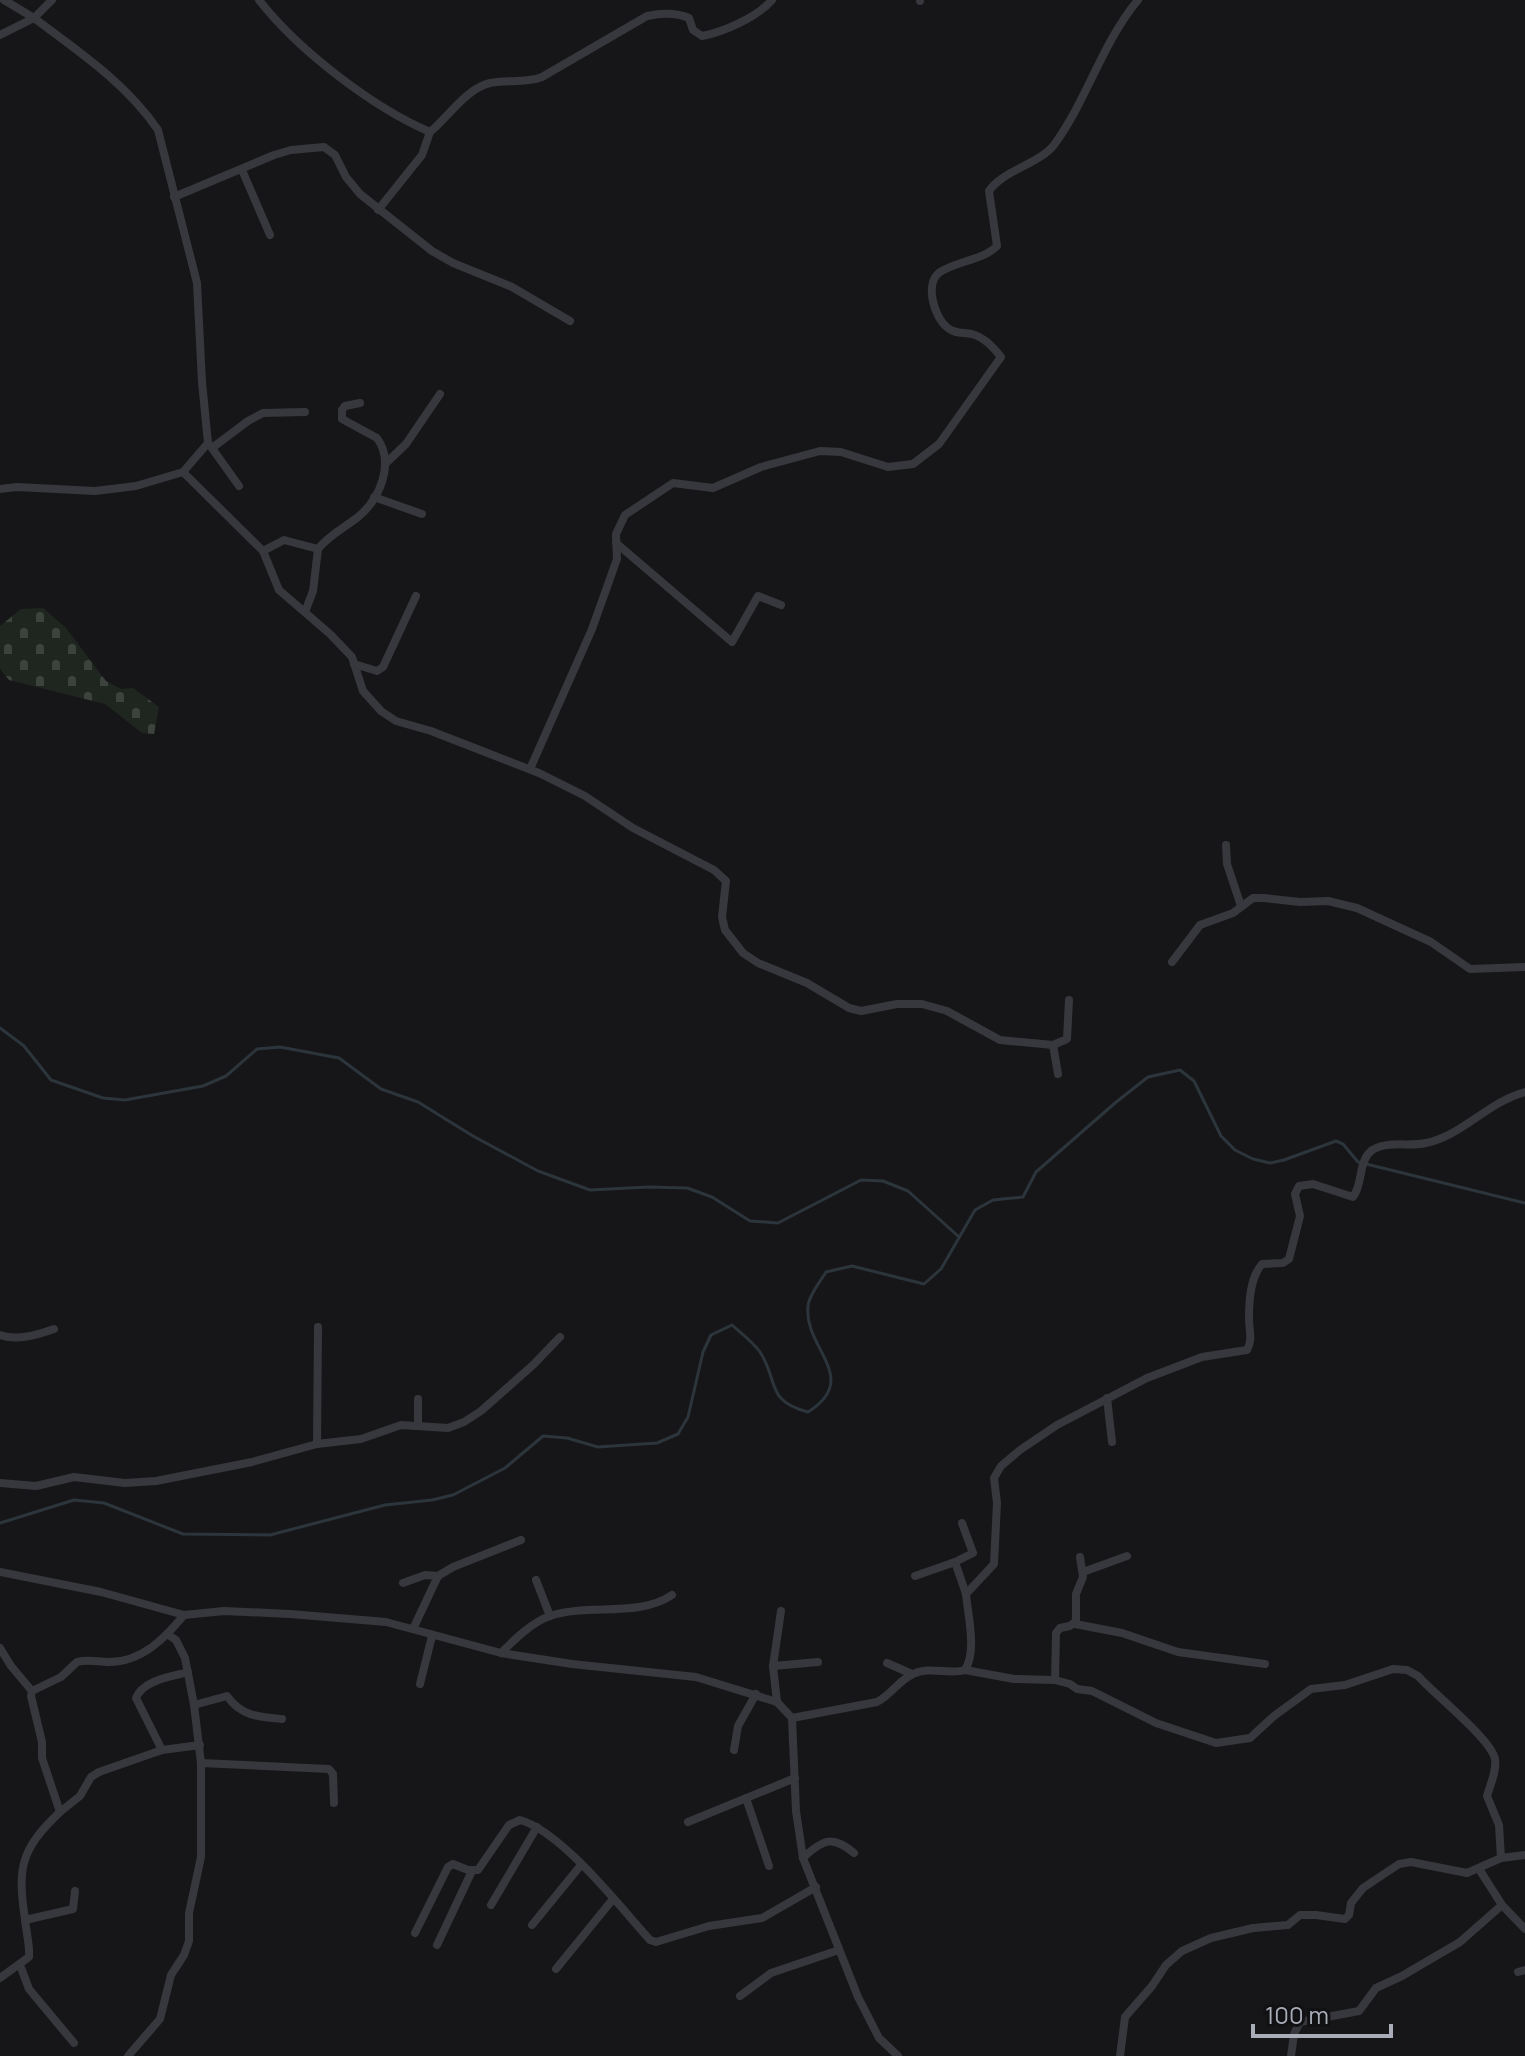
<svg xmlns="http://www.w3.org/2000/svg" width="1525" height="2056" viewBox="0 0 1525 2056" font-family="Manrope,sans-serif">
  <defs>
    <pattern id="cemetery-stones" width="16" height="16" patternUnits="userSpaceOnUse" patternTransform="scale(2)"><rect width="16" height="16" fill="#1e261f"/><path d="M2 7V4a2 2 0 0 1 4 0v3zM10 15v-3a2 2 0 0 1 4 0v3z" fill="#3c433d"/></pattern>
  </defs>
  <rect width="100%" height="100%" fill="#161618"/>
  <path fill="url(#cemetery-stones)" d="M 43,608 L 66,628 L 106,681 L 121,689 L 133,688 L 159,707 L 154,734 L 142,733 L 105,704 L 9,680 L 0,669 L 0,626 L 21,609 Z"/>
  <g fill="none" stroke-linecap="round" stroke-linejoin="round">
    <g stroke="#2c353c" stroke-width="3">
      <path d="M 0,1028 L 24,1046 L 51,1080 L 103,1098 L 125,1100 L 203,1086 L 226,1076 L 257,1049 L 280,1047 L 339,1058 L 381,1089 L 418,1102 L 473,1136 L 538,1171 L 590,1190 L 648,1187 L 687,1188 L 712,1197 L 750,1221 L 778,1223 L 861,1180 L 883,1181 L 908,1191 L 958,1236"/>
      <path d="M 0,1523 L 74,1500 L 104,1503 L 183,1534 L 270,1535 L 385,1505 L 432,1500 L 453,1495 L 505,1468 L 543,1436 L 567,1438 L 598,1447 L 657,1443 L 678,1434 L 688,1417 L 703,1352 L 711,1335 L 732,1325 C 741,1333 753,1342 760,1352 C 779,1381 765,1401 808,1412 C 862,1378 803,1348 808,1306 C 809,1295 820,1282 826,1272 L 852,1266 L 924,1284 L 941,1269 L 975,1210 L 993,1200 L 1023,1197 L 1036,1172 L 1115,1103 L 1148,1077 L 1180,1070 L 1194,1081 L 1221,1136 L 1235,1150 L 1253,1159 L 1270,1163 L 1284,1160 L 1336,1141 L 1343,1144 L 1358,1162 L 1525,1203"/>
    </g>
    <g stroke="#37383d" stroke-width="8">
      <path d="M 259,0 C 298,50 372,107 430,132 C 448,117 467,88 490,83 C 508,79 524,84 542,77 L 647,16 C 661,13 675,12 689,18 L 693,30 L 702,36 C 724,32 757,17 772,0"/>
      <path d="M 920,1 L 920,0"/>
      <path d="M 0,35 L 34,18 L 4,0"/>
      <path d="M 242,170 L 270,235"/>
      <path d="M 174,197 L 274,155 L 291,150 L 324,147 L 335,155 L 346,177 L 360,194 L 432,251 L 453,263 L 512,287 L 570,321"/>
      <path d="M 378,210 L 422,155 L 430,132"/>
      <path d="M 209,444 L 239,486"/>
      <path d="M 212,448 L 248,421 L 263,413 L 305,412"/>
      <path d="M 385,464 L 406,444 L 440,394"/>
      <path d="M 183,472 L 263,551 L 279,590 L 330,634 L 352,657 L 363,691 L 381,711 L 396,721 L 431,731 L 539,773 L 585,796 L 633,828 L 714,870 L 726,881 L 722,917 L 725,930 L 743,953 L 758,963 L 807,983 L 849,1008 L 861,1011 L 897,1004 L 922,1004 L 947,1011 L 1000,1040 L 1053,1045 L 1067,1039 L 1069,1000"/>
      <path d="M 0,489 L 17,487 L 95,491 L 136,486 L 183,472 L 208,443 L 202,382 L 197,283 L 158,130 C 126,83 78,51 34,18 L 52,0"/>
      <path d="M 374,497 L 422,514"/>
      <path d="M 616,543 L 732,642 L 758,596 L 781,605"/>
      <path d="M 263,551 L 284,540 L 318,549 C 329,535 344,528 358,517 C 380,499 395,463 377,438 L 342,419 L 342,410 L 345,406 L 360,403"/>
      <path d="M 305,612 L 313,591 L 318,549"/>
      <path d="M 354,664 L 377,671 L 383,667 L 416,596"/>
      <path d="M 530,769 L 592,629 L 617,559 L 616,534 L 625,515 L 673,483 L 713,488 L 761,467 L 820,451 L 841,452 L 888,467 L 913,464 L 939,444 L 1001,357 C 993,347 985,338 972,334 C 963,332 955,334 948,328 C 934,318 924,283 940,272 C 957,261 983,260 997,246 L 989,191 C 1002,171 1039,164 1054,145 C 1087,100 1102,43 1138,0"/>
      <path d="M 1226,845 L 1227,864 L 1241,906"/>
      <path d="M 1172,962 L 1200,925 L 1233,913 L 1253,898 L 1264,898 L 1300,902 L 1328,901 L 1357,908 L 1431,942 L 1470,969 L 1525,967"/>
      <path d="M 1053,1045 L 1058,1074"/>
      <path d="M 0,1335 C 17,1341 37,1335 54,1329"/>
      <path d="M 1107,1398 L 1112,1442"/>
      <path d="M 418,1399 L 418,1426"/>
      <path d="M 317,1444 L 318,1327"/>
      <path d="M 0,1483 L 36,1486 L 74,1477 L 125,1483 L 156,1481 L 252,1462 L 317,1444 L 361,1439 L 401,1425 L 448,1428 L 464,1422 L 481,1411 L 533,1365 L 560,1337"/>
      <path d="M 955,1562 L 973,1553 L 962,1523"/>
      <path d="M 0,1572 L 101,1592 L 184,1615 L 224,1611 L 290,1614 L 386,1622 L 501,1653 L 572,1664 L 696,1677 L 777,1702 L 792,1718 L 796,1811 L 803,1858 L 858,1997 L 879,2038 L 898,2056"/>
      <path d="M 1083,1572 L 1127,1556"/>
      <path d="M 915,1576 L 955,1562 L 966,1594"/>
      <path d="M 536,1580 L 550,1616"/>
      <path d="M 403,1583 L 425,1575 L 438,1576"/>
      <path d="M 1075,1624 L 1122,1633 L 1178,1652 L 1265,1664"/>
      <path d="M 413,1629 L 438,1576 L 453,1567 L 521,1540"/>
      <path d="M 0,1648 L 11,1666 L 32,1691"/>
      <path d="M 501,1653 C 514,1640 532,1622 550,1616 C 588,1603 638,1618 672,1595"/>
      <path d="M 887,1663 L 912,1674"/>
      <path d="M 773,1666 L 818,1662"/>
      <path d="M 965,1670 L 1014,1679 L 1055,1680 L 1070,1684 L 1077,1689 L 1092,1691 L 1156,1723 L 1216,1743 L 1250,1738 L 1274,1716 L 1311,1689 L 1345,1685 L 1393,1669 L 1407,1670 L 1418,1676 C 1434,1694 1491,1739 1495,1759 C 1497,1771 1490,1785 1487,1796 L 1499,1825 L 1501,1858"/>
      <path d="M 1055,1680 L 1056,1633 L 1060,1628 L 1070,1626 L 1076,1621 L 1076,1594 L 1083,1577 L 1080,1557"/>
      <path d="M 420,1684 L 432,1636"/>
      <path d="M 777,1702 L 773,1666 L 781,1611"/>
      <path d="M 194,1705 L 227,1696 C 241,1716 258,1717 282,1719"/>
      <path d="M 792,1718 L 877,1702 C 891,1695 899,1680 913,1674 C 930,1666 949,1675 965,1670 C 977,1651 968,1616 966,1594 L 994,1564 L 997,1503 L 994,1478 L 1001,1466 L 1020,1450 L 1057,1425 L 1147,1378 L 1202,1357 L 1247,1350 C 1253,1340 1249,1330 1249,1319 C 1249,1301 1250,1278 1262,1264 L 1283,1263 L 1289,1259 L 1300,1216 L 1295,1194 L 1299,1186 L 1313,1184 L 1353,1197 C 1363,1185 1358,1162 1371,1151 C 1385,1140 1409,1147 1426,1143 C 1463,1135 1488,1102 1525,1092"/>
      <path d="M 162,1750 L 136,1698 C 143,1680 171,1677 188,1672"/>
      <path d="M 734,1750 L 738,1726 L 756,1694"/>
      <path d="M 201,1763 L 329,1769 L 333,1774 L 334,1803"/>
      <path d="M 746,1798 L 769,1866"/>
      <path d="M 60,1812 L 80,1796 L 91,1777 L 99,1772 L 162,1750 L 200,1745"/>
      <path d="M 688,1822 L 795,1778"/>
      <path d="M 803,1858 C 823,1839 833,1835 854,1853"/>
      <path d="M 491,1905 L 537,1827"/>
      <path d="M 1502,1905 L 1525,1929"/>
      <path d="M 25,1920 L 73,1909 L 75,1891"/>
      <path d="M 532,1925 L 581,1865"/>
      <path d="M 415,1933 L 448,1867 L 453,1864 L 468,1870 L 478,1870 L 509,1825 L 520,1820 C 561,1831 621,1908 650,1940 L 656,1942 L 709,1926 L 762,1918 L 816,1887"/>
      <path d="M 437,1945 L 472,1871"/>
      <path d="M 20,1965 L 29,1989 L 74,2043"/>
      <path d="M 556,1969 L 613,1899"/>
      <path d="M 1518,1972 L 1525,1970"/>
      <path d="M 0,1978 L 29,1957 C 30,1945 26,1932 25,1919 C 17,1867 21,1849 60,1812 L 42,1758 L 42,1742 L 31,1696 L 32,1691 L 61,1677 L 77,1662 C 88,1659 98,1662 109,1662 C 142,1662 165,1638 184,1615"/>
      <path d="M 740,1996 L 771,1973 L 839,1950"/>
      <path d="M 128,2056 L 160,2019 L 171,1975 L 184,1955 L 189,1941 L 189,1913 L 201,1857 L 201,1763 L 194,1705 L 185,1658 L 176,1640 L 167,1634"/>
      <path d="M 1120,2056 L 1125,2017 L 1152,1986 L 1166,1965 L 1182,1951 L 1211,1938 L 1253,1928 L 1288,1925 L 1300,1915 L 1316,1915 L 1345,1919 L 1349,1915 L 1351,1903 L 1363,1888 L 1399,1864 L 1411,1862 L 1467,1873 L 1501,1858 L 1525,1855"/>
      <path d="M 1291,2056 L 1294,2034 L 1300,2022 L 1359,2011 L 1376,1988 L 1402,1976 L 1460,1942 L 1502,1905 L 1479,1869"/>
    </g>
  </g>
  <path d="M1253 2024v12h138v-12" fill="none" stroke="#a8adb8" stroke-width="4"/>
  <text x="1265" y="2024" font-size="24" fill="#a8adb8" stroke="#111113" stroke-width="6" paint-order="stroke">100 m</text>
</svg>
